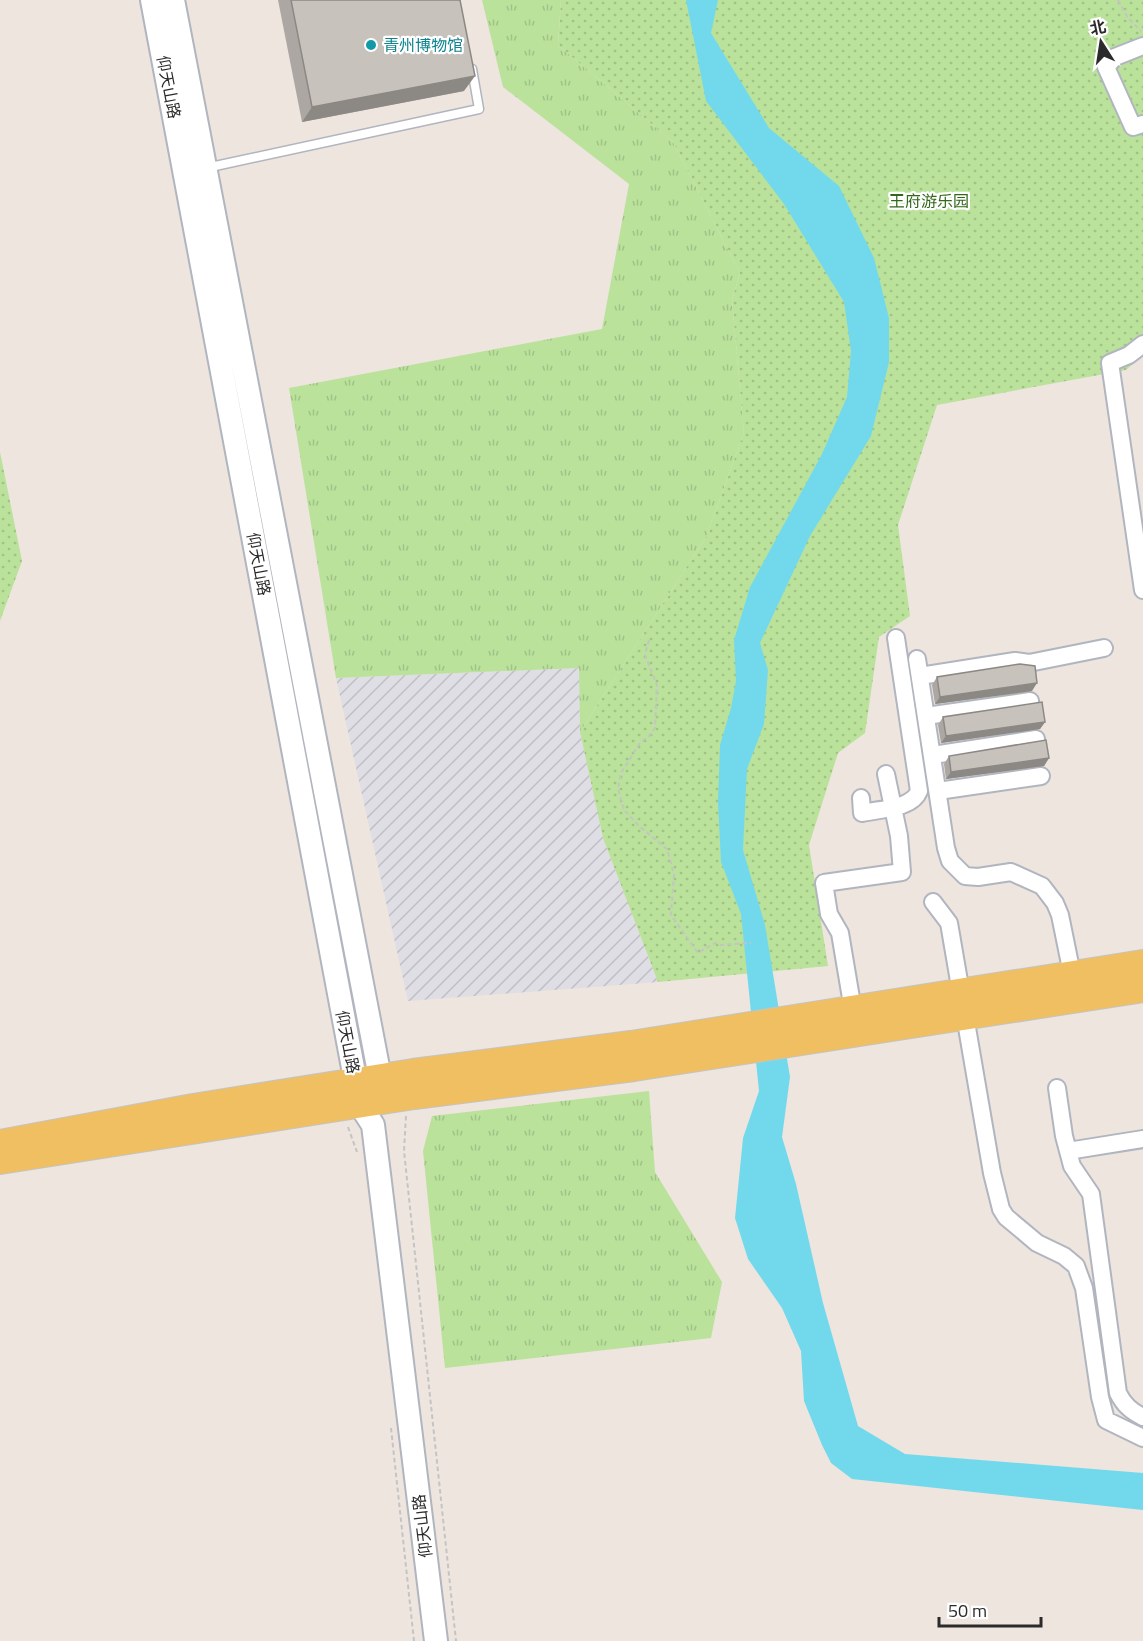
<svg xmlns="http://www.w3.org/2000/svg" width="1143" height="1641" viewBox="0 0 1143 1641" font-family="'Titillium Web','Noto Sans SC',sans-serif">
<defs>
<pattern id="industrial-furrows" width="10" height="10" patternUnits="userSpaceOnUse" patternTransform="scale(1.5)"><rect width="10" height="10" fill="#dfdee5"/><path d="M-1 1l2-2M0 10L10 0M9 11l2-2" fill="none" stroke="#c0bfc5"/></pattern>
<pattern id="grass-tufts" width="24" height="20" patternUnits="userSpaceOnUse" patternTransform="scale(1.5)"><rect width="24" height="20" fill="#bae29b"/><path d="M3 7l-1-3M5 7V3M7 7l1-3M15 17l-1-3M17 17v-4M19 17l1-3" fill="none" stroke="#a0c286"/></pattern>
<pattern id="park-dots" width="8" height="8" patternUnits="userSpaceOnUse" patternTransform="scale(1.5)"><rect width="8" height="8" fill="#bae29b"/><path d="M2 2h.1M6 6h.1" fill="none" stroke="#a0c286" stroke-width="1.8" stroke-linecap="round"/></pattern>
</defs>
<rect width="100%" height="100%" fill="#ede5de"/>
<path fill="url(#industrial-furrows)" d="M 579,668 L 580,732 L 603,838 L 658,982 L 408,1001 L 336,678 Z"/>
<path fill="url(#grass-tufts)" d="M 482,0 L 561,0 L 558,45 L 673,142 L 740,273 L 732,300 L 744,433 L 706,537 L 580,732 L 579,668 L 336,678 L 289,388 L 602,329 L 629,184 L 503,87 Z
M 649,1091 L 655,1172 L 722,1282 L 711,1338 L 445,1368 L 423,1151 L 432,1116 Z"/>
<path fill="url(#park-dots)" d="M 561,0 L 1143,0 L 1143,355 L 1126,370 L 937,405 L 898,525 L 910,616 L 879,637 L 865,733 L 838,753 L 809,845 L 828,966 L 658,982 L 603,838 L 580,732 L 706,537 L 744,433 L 732,300 L 740,273 L 673,142 L 558,45 Z
M 0,452 L 22,561 L 0,621 Z"/>
<path fill="#72d9ed" d="M 686,0 L 718,0 L 711,33 L 769,128 L 839,186 L 874,258 L 889,318 L 889,362 L 871,436 L 810,536 L 760,643 L 768,670 L 764,724 L 747,769 L 743,850 L 765,925 L 790,1077 L 782,1137 L 796,1184 L 823,1303 L 858,1426 L 905,1454 L 1143,1473 L 1143,1510 L 852,1479 L 831,1463 L 822,1445 L 804,1401 L 801,1351 L 782,1308 L 748,1259 L 735,1218 L 743,1138 L 759,1091 L 741,914 L 721,862 L 718,803 L 720,745 L 731,708 L 736,681 L 734,640 L 750,587 L 822,454 L 847,397 L 851,351 L 844,302 L 784,204 L 706,101 Z"/>
<g fill="none" stroke-linecap="round" stroke-linejoin="round">
<defs>
<path id="lane" d="M 206,168 L 479,109 L 472,69"/>
<path id="street" d="M 1143,46 L 1115,57 L 1106,67 L 1133,127 L 1143,124
M 1143,344 L 1129,355 L 1110,363 L 1143,590
M 917,659 L 946,848 L 950,861 L 965,876 L 978,877 L 1011,872 L 1042,886 L 1055,903 L 1060,915 L 1072,974
M 920,676 L 1015,661 L 1029,663 L 1104,648
M 926,716 L 1030,701
M 933,755 L 1036,739
M 938,791 L 1041,776
M 861,798 L 862,813 C 880,809 912,809 919,791 L 896,638
M 933,902 L 949,923 L 992,1173 L 1001,1209 L 1006,1217 L 1037,1243 L 1064,1256 L 1076,1266 L 1084,1288 L 1100,1397 L 1106,1420 L 1143,1438
M 853,1010 L 840,933 L 829,914 L 824,883 L 902,872 L 899,836 L 886,774
M 1057,1088 L 1064,1136 L 1072,1166 L 1091,1194 L 1118,1393 C 1124,1405 1131,1411 1143,1417
M 1068,1151 L 1143,1139"/>
<path id="secondary" d="M 152,0 L 360,1105 L 373,1125 L 436,1641
M 173,0 L 383,1093"/>
<path id="primary" d="M 0,1143 L 193,1107 L 413,1072 L 631,1044 L 1143,963
M 0,1161 L 414,1096 L 634,1068 L 1143,989"/>
</defs>
<use href="#lane" stroke="#b1b5bf" stroke-width="11"/>
<use href="#street" stroke="#b1b5bf" stroke-width="20"/>
<use href="#secondary" stroke="#b1b5bf" stroke-width="26"/>
<use href="#primary" stroke="#c4c4c4" stroke-width="28"/>
<path stroke="#c4c4c4" stroke-width="2" stroke-dasharray="4.5 3" stroke-linecap="butt" d="M 1118,0 L 1128,18 L 1141,31
M 649,640 L 645,655 L 657,685 L 655,728 L 649,736 L 640,743 L 621,773 L 618,789 L 624,810 L 639,826 L 667,849 L 674,874 L 671,915 L 698,953 L 715,943 L 721,945 L 751,943
M 406,1116 L 404,1151 L 456,1641
M 348,1127 L 357,1152
M 391,1428 L 414,1641"/>
<use href="#lane" stroke="#fff" stroke-width="8"/>
<use href="#street" stroke="#fff" stroke-width="16"/>
<use href="#secondary" stroke="#fff" stroke-width="22"/>
<use href="#primary" stroke="#efbf61" stroke-width="26"/>
</g>
<path fill="#aca7a3" d="M 278,0 L 460,0 L 464,91 L 302,122 Z
M 937,677 L 1032,691 L 935,704 L 932,685 Z
M 943,717 L 1045,722 L 1040,729 L 941,743 L 938,725 Z
M 949,756 L 1049,758 L 1044,766 L 946,779 L 944,764 Z"/>
<path fill="#8c8884" d="M 475,76 L 464,91 L 302,122 L 312,107 Z
M 1037,683 L 1032,691 L 935,704 L 940,697 Z
M 1045,722 L 1040,729 L 941,743 L 946,736 Z
M 1049,758 L 1044,766 L 946,779 L 951,772 Z"/>
<path fill="#c8c2bd" stroke="#8c8884" stroke-width="1.5" d="M 291,0 L 460,0 L 475,76 L 312,107 Z
M 1020,664 L 1035,666 L 1037,683 L 940,697 L 937,677 Z
M 1042,702 L 1045,722 L 946,736 L 943,717 Z
M 1046,740 L 1049,758 L 951,772 L 949,756 Z"/>
<circle fill="#0f9aa8" stroke="#fff" stroke-width="2" cx="371" cy="45" r="6"/>
<g text-anchor="middle" stroke-width="4.5" stroke-linejoin="round" paint-order="stroke">
<g font-size="16" fill="#0d838f" stroke="#fff" text-anchor="start">
<text x="383" y="51">青州博物馆</text>
</g>
<g font-size="16" fill="#2b2b2b" stroke="#fff">
<text transform="translate(169 87) rotate(79)" y="6">仰天山路</text>
<text transform="translate(259 564) rotate(79)" y="6">仰天山路</text>
<text transform="translate(348 1042) rotate(79)" y="6">仰天山路</text>
<text transform="translate(422 1526) rotate(-97)" y="6">仰天山路</text>
</g>
<g font-size="16" fill="#33681b" stroke="#fff">
<text x="929" y="207">王府游乐园</text>
</g>
</g>
<g transform="translate(1101 42) rotate(348)" stroke="#ffffff" stroke-width="4.5" paint-order="stroke">
<path d="M0-4.5L10 22L0 15L-10 22Z" fill="#2b2b2b"/>
<text y="-9" font-size="16" font-weight="bold" text-anchor="middle" fill="#2b2b2b">北</text>
</g>
<path d="M939 1617v9h102v-9" fill="none" stroke="#2b2b2b" stroke-width="3"/>
<text x="948" y="1617" font-size="18" fill="#2b2b2b" stroke="#ffffff" stroke-width="4.5" paint-order="stroke">50 m</text>
</svg>
